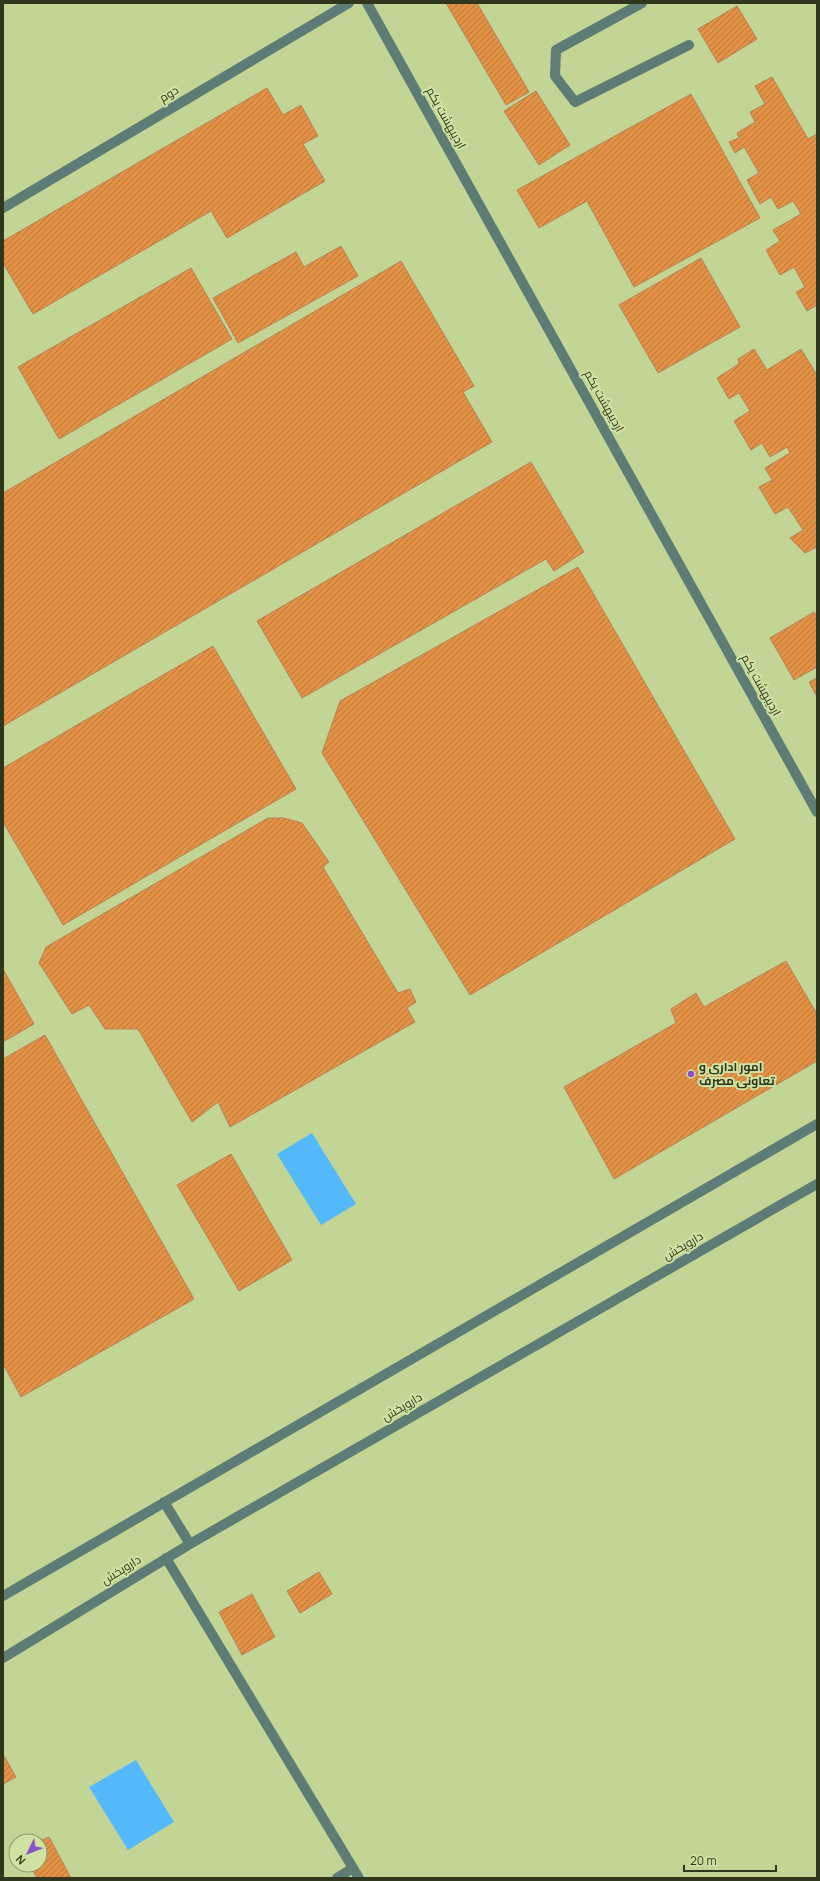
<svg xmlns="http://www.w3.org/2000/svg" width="820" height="1881" viewBox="0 0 820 1881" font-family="Manrope,Cairo,sans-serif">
<defs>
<pattern id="building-hatch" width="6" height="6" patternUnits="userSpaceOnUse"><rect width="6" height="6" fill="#e29145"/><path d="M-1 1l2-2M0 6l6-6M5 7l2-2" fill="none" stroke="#b87739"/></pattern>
</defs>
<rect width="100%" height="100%" fill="#c3d595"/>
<path fill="#54b9fb" d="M 312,1133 L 356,1204 L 321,1225 L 277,1154 Z
M 136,1760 L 174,1822 L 128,1850 L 89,1787 Z"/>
<path fill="url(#building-hatch)" stroke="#b68358" d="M 446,3 L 477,3 L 529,92 L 506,105 Z
M 737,6 L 757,39 L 718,63 L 698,29 Z
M 772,77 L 808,139 L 817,134 L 817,305 L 807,311 L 796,292 L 805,287 L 794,267 L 780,275 L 766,250 L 780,241 L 773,230 L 801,214 L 793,201 L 778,209 L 771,197 L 760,204 L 747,180 L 759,173 L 744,147 L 735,153 L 729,142 L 739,138 L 737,133 L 755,122 L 750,112 L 765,104 L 755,86 Z
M 267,88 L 283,115 L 301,105 L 318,136 L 303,144 L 325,181 L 227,238 L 211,211 L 33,314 L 3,263 L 3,241 Z
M 536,91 L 570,145 L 539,165 L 504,111 Z
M 691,94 L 760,218 L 634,287 L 587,201 L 539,228 L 517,190 Z
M 341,246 L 358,276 L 238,343 L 213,298 L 296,252 L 304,267 Z
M 701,258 L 740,327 L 658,373 L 619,305 Z
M 401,261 L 474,386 L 463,392 L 492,442 L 3,726 L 3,493 Z
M 191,268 L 232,339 L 59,439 L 18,367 Z
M 754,349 L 767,370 L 801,349 L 817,375 L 817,547 L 805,553 L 790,538 L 803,530 L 788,507 L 775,514 L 759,487 L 772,480 L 765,468 L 790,453 L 787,447 L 770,457 L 762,443 L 751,450 L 734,421 L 750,411 L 739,393 L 729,399 L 717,378 L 739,364 L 738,359 Z
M 531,462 L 584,552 L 554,571 L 546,559 L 302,698 L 257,621 Z
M 578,567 L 735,839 L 470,995 L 322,753 L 340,701 Z
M 814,612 L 817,617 L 817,667 L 794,680 L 770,638 Z
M 213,646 L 296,789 L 63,925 L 3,822 L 3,768 Z
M 817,678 L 817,697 L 809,682 Z
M 268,818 L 284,818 L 302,823 L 329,862 L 323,867 L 398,993 L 410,989 L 416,1002 L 407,1008 L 415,1022 L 230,1127 L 218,1102 L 192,1122 L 138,1029 L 105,1029 L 89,1005 L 72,1014 L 39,963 L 46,947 Z
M 786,961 L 817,1014 L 817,1061 L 614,1179 L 564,1087 L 676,1023 L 671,1009 L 696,993 L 704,1007 Z
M 3,969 L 34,1024 L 3,1042 Z
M 45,1035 L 194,1299 L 21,1397 L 3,1364 L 3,1059 Z
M 231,1154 L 292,1260 L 239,1291 L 177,1185 Z
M 319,1572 L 332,1594 L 300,1613 L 287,1591 Z
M 252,1594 L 275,1637 L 242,1655 L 219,1612 Z
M 3,1754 L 16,1777 L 3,1784 Z
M 49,1837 L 71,1878 L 37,1878 L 30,1865 L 40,1865 L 40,1841 Z"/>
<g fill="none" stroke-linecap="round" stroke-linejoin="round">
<path stroke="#5c7c75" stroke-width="10" d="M 367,3 L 817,812
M 642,3 L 556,50 L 555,76 L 575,102 L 689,45
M 3,208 L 349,3
M 164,1502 L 190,1544
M 166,1558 L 359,1878
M 3,1596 L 817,1124
M 3,1658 L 190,1544 L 817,1184
M 337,1878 L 353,1868"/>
</g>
<circle fill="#8652ca" stroke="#d0e2a2" stroke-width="1.5" cx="691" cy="1074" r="4"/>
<g text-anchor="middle" stroke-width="4" stroke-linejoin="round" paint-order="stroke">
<g font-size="12" fill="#2f361c" stroke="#d0e2a2">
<text transform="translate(169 94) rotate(-31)" y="4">دوم</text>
<text transform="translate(446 118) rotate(61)" y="4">اردیبهشت یکم</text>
<text transform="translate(604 401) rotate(61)" y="4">اردیبهشت یکم</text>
<text transform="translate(761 685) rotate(61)" y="4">اردیبهشت یکم</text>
<text transform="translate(683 1246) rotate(-30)" y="4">داروپخش</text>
<text transform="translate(402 1407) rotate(-30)" y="4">داروپخش</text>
<text transform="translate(121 1570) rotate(-32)" y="4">داروپخش</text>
</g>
<g font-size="12" font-weight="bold" fill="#2f361c" stroke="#d0e2a2" text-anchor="start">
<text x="699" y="1071">امور اداری و<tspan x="699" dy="14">تعاونی مصرف</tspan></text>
</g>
</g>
<rect width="820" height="1881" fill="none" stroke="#2f361c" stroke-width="8"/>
<g transform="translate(28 1853) rotate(227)"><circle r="19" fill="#d0e2a2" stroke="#909d6c"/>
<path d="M0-3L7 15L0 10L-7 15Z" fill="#8652ca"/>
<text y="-6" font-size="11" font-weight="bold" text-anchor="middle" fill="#2f361c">N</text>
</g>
<path d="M684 1865v6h92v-6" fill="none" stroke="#2f361c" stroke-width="2"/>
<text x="690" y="1865" font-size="12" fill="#2f361c" stroke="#d0e2a2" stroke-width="3" paint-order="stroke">20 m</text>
</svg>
